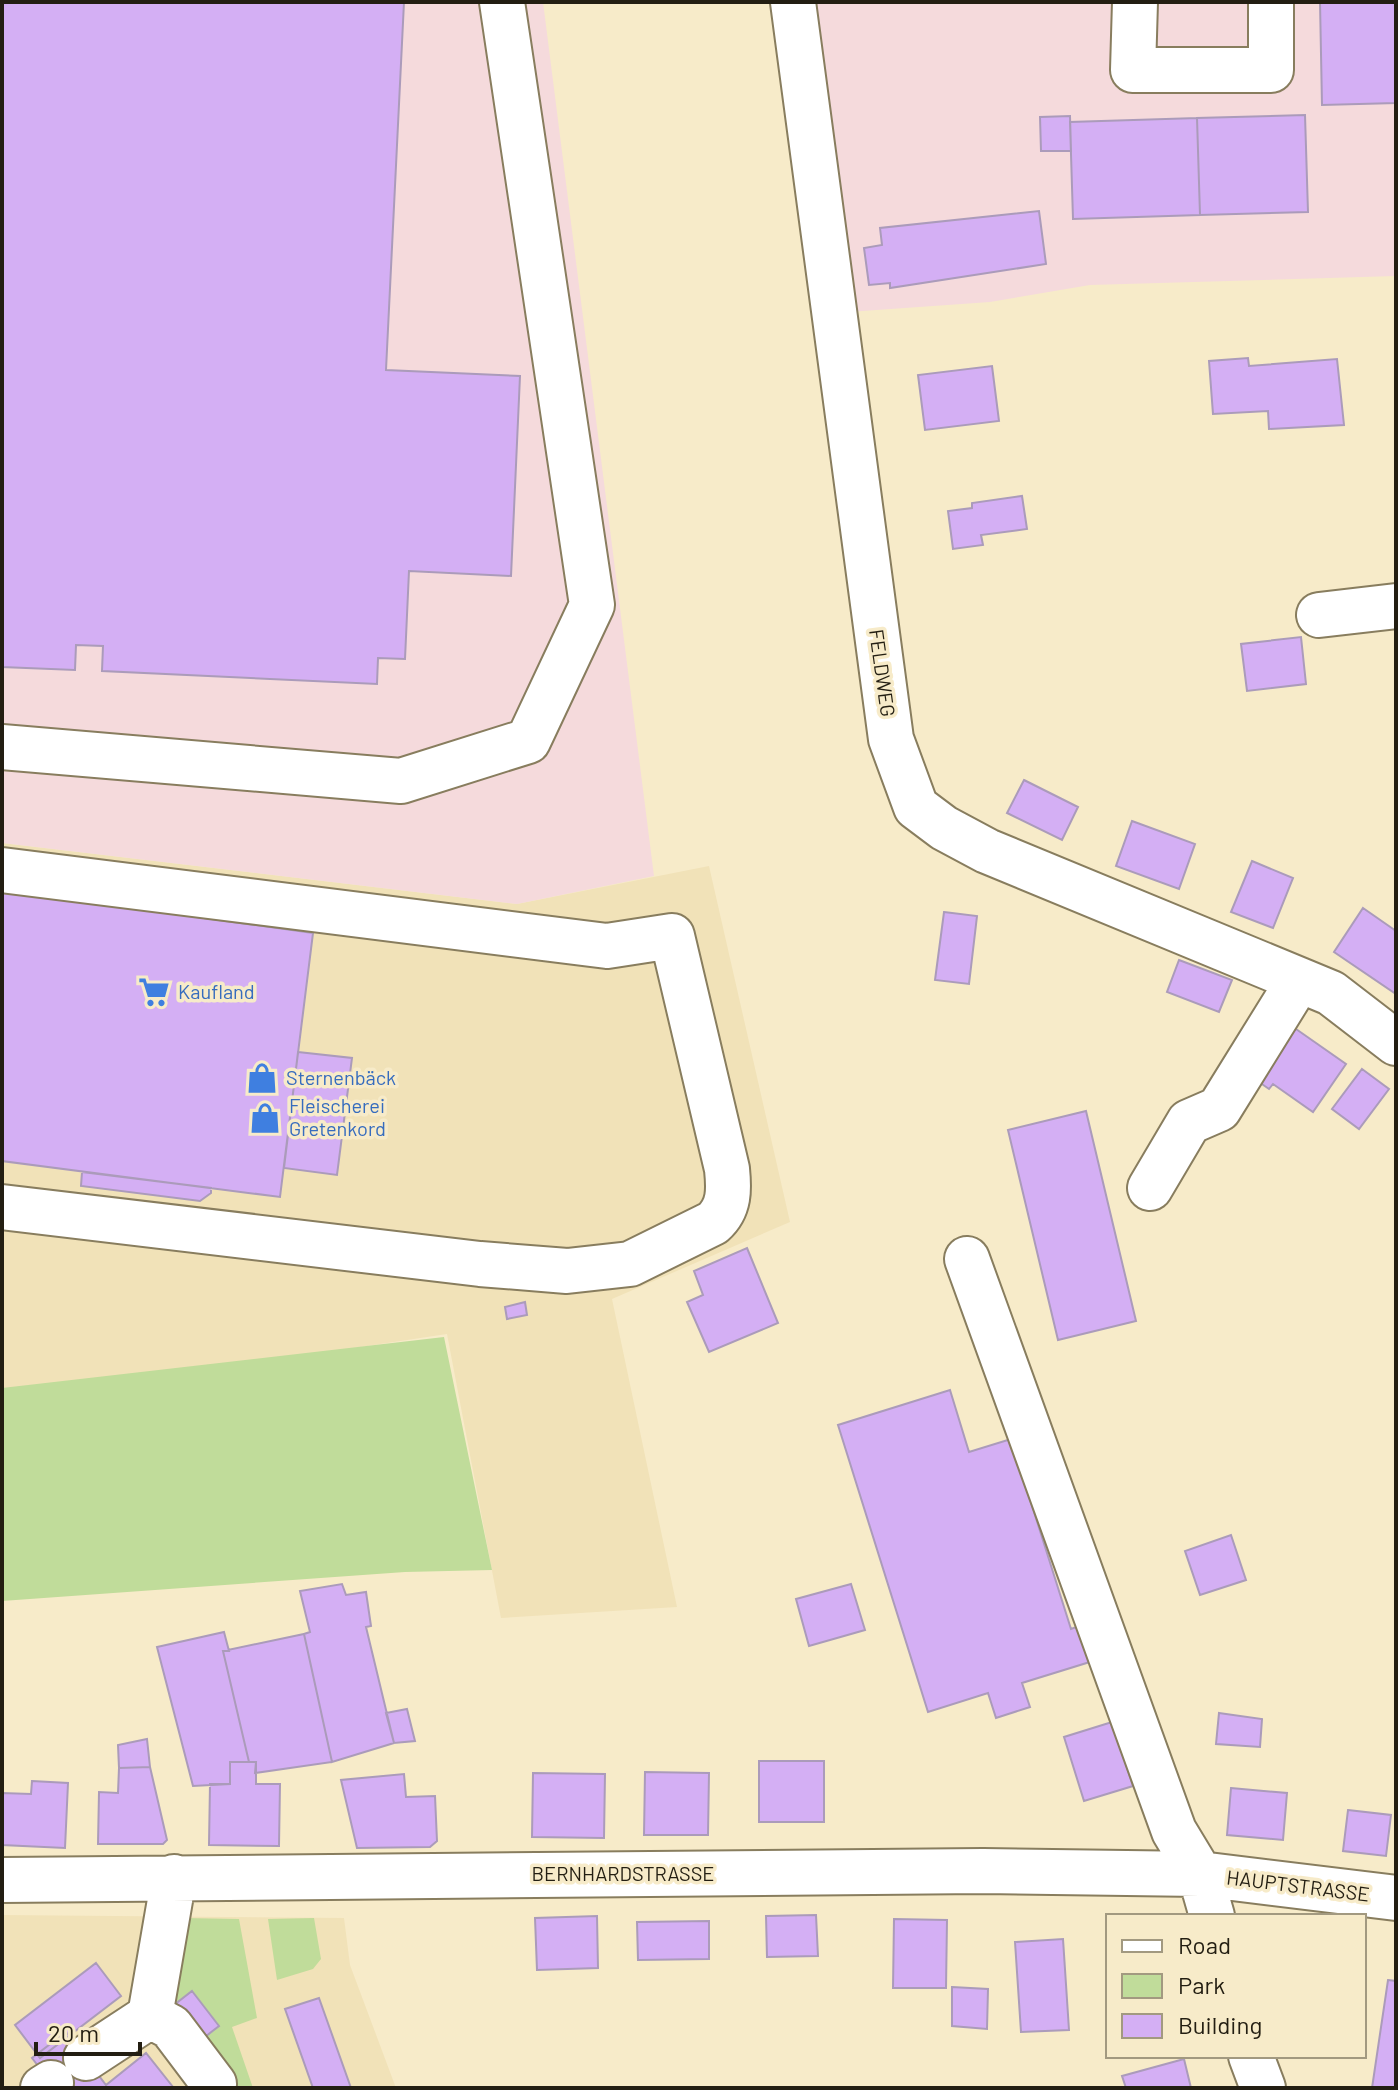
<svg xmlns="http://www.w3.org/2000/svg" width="1398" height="2090" viewBox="0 0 1398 2090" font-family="Barlow,sans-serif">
<rect width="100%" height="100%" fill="#f7ebc9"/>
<path fill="#f1e2b8" d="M 2,843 L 517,904 L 709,866 L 790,1222 L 612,1299 L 677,1607 L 501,1618 L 447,1334 L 2,1401 Z
M 2,1915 L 344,1918 L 350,1965 L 396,2088 L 6,2088 L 2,2083 Z"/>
<path fill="#f5dadc" d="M 2,2 L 543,2 L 654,876 L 517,904 L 2,843 Z
M 793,2 L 1396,2 L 1396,276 L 1090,285 L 990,302 L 834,313 Z"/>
<path fill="#c0dc9a" d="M 444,1337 L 492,1570 L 405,1572 L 2,1601 L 2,1388 Z
M 183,1918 L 239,1919 L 257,2018 L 232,2027 L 253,2088 L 231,2088 L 201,2040 L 219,2026 L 192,1991 L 174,2005 Z
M 314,1918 L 321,1959 L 313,1969 L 277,1980 L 268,1919 Z"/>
<path fill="#d4aff4" stroke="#ab9bba" stroke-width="2" d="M 2,2 L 404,2 L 386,370 L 520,376 L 511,576 L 409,571 L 405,659 L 378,658 L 377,684 L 102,671 L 103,646 L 76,645 L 75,670 L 2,667 Z
M 1320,2 L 1396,2 L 1396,103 L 1322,105 Z
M 1305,115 L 1308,212 L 1200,215 L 1197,118 Z
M 1070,116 L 1071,151 L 1041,151 L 1040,117 Z
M 1197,118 L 1200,215 L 1073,219 L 1070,122 Z
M 1039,211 L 1046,264 L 890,288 L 890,283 L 869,285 L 864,248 L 882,245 L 880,228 Z
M 1248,358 L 1249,366 L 1337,359 L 1344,425 L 1269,429 L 1268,411 L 1213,414 L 1209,361 Z
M 992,366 L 999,421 L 925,430 L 918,375 Z
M 1022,496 L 1027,529 L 981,535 L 983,545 L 953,549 L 948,511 L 972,508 L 972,503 Z
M 1301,637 L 1306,684 L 1247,691 L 1241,644 Z
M 1024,780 L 1078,807 L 1062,840 L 1007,813 Z
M 1132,821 L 1195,844 L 1179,889 L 1116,866 Z
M 1252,861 L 1293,878 L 1273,928 L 1231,912 Z
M 2,890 L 313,933 L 280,1197 L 2,1161 Z
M 1363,908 L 1396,931 L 1396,994 L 1334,952 Z
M 944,912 L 977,916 L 969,984 L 935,980 Z
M 1179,960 L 1232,980 L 1219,1012 L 1167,992 Z
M 1286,1022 L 1346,1064 L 1313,1112 L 1273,1084 L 1269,1089 L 1249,1075 Z
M 298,1052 L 352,1058 L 337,1175 L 284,1168 Z
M 1362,1069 L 1389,1089 L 1359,1129 L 1332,1109 Z
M 1086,1111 L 1136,1321 L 1058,1340 L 1008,1130 Z
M 82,1172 L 211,1188 L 211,1193 L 200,1201 L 81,1186 Z
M 747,1248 L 778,1323 L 709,1352 L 687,1302 L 703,1295 L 694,1271 Z
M 525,1302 L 527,1315 L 507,1319 L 505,1307 Z
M 950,1390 L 969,1452 L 1011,1439 L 1071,1629 L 1082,1625 L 1093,1661 L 1022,1683 L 1030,1707 L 996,1718 L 988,1693 L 928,1712 L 838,1425 Z
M 1231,1535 L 1246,1580 L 1200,1595 L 1185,1551 Z
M 342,1584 L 346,1595 L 366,1592 L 371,1626 L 366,1627 L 394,1743 L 332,1762 L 304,1634 L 310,1632 L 300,1591 Z
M 851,1584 L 865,1630 L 809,1646 L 796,1599 Z
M 224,1632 L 229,1651 L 223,1651 L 249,1762 L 230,1762 L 230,1784 L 193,1786 L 157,1647 Z
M 304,1634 L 332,1762 L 255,1773 L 256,1762 L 249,1762 L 223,1651 Z
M 407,1709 L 415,1741 L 394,1743 L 386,1713 Z
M 1219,1713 L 1262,1719 L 1260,1747 L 1216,1744 Z
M 1112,1722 L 1133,1786 L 1084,1801 L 1064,1737 Z
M 147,1739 L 150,1767 L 119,1768 L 118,1745 Z
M 759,1761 L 824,1761 L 824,1822 L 759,1822 Z
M 230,1762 L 256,1762 L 256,1784 L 280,1784 L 279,1846 L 209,1845 L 210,1784 L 230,1784 Z
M 150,1767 L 167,1840 L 163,1844 L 98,1844 L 99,1792 L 118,1793 L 119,1768 Z
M 645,1772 L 709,1773 L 708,1835 L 644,1835 Z
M 533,1773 L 605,1774 L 604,1838 L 532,1837 Z
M 404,1774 L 406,1797 L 435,1796 L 437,1841 L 430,1847 L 357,1848 L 341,1780 Z
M 32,1781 L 68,1783 L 65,1848 L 2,1845 L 2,1793 L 31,1794 Z
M 1231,1788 L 1287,1793 L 1283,1840 L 1227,1835 Z
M 1348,1810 L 1391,1815 L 1386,1856 L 1343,1851 Z
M 816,1915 L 818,1956 L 767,1957 L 766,1916 Z
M 597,1916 L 598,1968 L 537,1970 L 535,1918 Z
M 894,1919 L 947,1920 L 946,1988 L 893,1988 Z
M 709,1921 L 709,1959 L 638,1960 L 637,1922 Z
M 1063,1939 L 1069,2030 L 1021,2032 L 1015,1942 Z
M 96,1963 L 121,1996 L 40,2058 L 15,2025 Z
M 1388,1980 L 1396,1981 L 1396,2088 L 1372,2088 Z
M 952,1987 L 988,1989 L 987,2029 L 952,2026 Z
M 192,1991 L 219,2026 L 201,2040 L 174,2005 Z
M 319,1998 L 351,2088 L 313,2088 L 285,2009 Z
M 66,2032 L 106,2085 L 146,2053 L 173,2087 L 55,2088 L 32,2058 Z
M 1184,2059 L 1191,2088 L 1126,2088 L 1122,2076 Z"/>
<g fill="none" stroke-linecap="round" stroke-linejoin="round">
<defs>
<path id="minor" d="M 793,2 L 891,739 L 916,807 L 944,828 L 987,851 L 1331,993 L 1396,1043
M 1135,2 L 1133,70 L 1271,70 L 1271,2
M 1319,615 L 1396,606
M 2,747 L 401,781 L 528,741 L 592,605 L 502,2
M 2,870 L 607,946 L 672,936 L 727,1169 C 729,1189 730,1208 713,1223 L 630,1264 L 567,1271 L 480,1264 L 2,1207
M 1150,1188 L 1189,1122 L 1219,1109 L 1299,980
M 967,1259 L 1174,1831 L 1200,1874 L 1212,1916
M 2,1880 L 983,1871 L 1200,1874 L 1396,1898
M 150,2016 L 171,2027 L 214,2084 L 210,2088
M 1251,2056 L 1263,2088
M 86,2058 L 150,2016 L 174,1877
M 43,2088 L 51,2083"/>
</defs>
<use href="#minor" stroke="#887d5e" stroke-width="48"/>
<use href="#minor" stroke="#fff" stroke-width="44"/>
</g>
<defs>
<symbol id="supermarket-bare" viewBox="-9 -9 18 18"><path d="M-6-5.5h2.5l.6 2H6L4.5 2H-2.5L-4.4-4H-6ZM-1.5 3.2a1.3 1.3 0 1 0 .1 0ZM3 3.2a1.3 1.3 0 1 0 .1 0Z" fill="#3f7fe0" stroke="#f7ebc9" stroke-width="2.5" paint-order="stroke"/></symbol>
<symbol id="shop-bare" viewBox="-9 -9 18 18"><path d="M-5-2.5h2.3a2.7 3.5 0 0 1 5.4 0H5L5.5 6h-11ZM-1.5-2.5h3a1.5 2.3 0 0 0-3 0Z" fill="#3f7fe0" stroke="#f7ebc9" stroke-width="2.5" paint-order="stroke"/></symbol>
</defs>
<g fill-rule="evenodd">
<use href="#supermarket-bare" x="132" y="970" width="44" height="44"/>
<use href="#shop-bare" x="240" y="1056" width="44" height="44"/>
<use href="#shop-bare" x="243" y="1096" width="44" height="44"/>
</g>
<g text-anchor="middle" stroke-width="7" stroke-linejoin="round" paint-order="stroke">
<g font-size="20" fill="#231e12" stroke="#f7ebc9">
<text transform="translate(882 673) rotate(82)" y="7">FELDWEG</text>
<text x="623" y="1881">BERNHARDSTRASSE</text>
<text transform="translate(1298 1886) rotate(7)" y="7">HAUPTSTRASSE</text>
</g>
<g font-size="20" fill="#366cbe" stroke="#f7ebc9" text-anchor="start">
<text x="178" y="999">Kaufland</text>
<text x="286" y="1085">Sternenbäck</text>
<text x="289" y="1113">Fleischerei<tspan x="289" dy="23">Gretenkord</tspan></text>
</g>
</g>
<rect width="1398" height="2090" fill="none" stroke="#231e12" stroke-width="8"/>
<rect x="1106" y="1914" width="260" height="144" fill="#f7ebc9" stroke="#a29980" stroke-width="2"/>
<rect x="1122" y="1940" width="40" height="12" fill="#ffffff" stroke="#a29980" stroke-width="2"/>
<text x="1178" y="1954" font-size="24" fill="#231e12">Road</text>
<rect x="1122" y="1974" width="40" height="24" fill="#c0dc9a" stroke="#a29980" stroke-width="2"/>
<text x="1178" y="1994" font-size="24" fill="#231e12">Park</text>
<rect x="1122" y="2014" width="40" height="24" fill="#d4aff4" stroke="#a29980" stroke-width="2"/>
<text x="1178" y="2034" font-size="24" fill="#231e12">Building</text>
<path d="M36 2042v12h104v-12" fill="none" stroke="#231e12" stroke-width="4"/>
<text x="48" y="2042" font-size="24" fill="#231e12" stroke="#f7ebc9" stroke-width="6" paint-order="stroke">20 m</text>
</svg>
